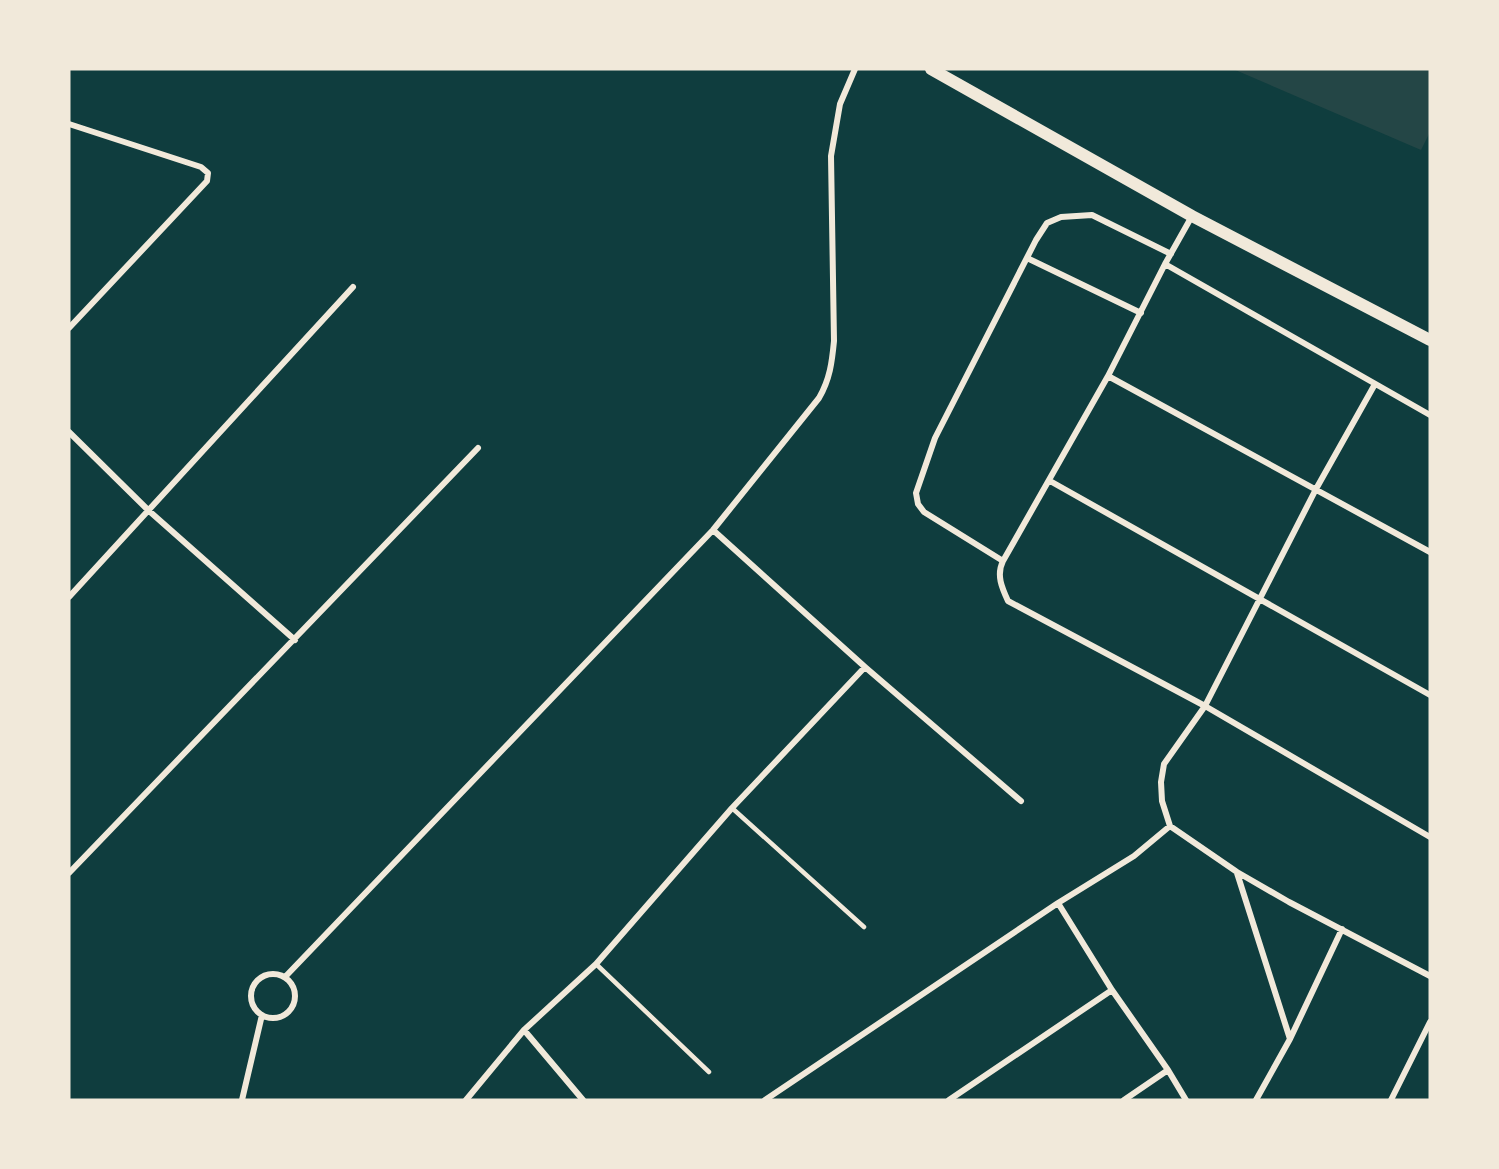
<svg xmlns="http://www.w3.org/2000/svg" width="1499" height="1169" viewBox="0 0 1499 1169" font-family="'Libre Baskerville',serif">
<rect width="100%" height="100%" fill="#0f3d3e"/>
<path fill="#244646" d="M 1233,69 L 1430,69 L 1430,132 L 1421,150 Z"/>
<g fill="none" stroke-linecap="round" stroke-linejoin="round">
<path stroke="#f1e9da" stroke-width="4.5" d="M 732,808 L 864,927
M 596,964 L 709,1072"/>
<path stroke="#f1e9da" stroke-width="6" d="M 69,124 L 201,167 L 208,173 L 207,181 L 69,328
M 1192,216 L 1165,264 L 1108,376 L 1003,561 C 996,575 1002,588 1008,601 L 1205,706 L 1164,764 L 1161,782 L 1162,801 L 1170,826 L 1237,872 L 1289,902 L 1430,976
M 1027,258 L 1141,313
M 1165,264 L 1430,415
M 1108,376 L 1430,552
M 1375,384 L 1316,489 L 1205,706 L 1430,837
M 69,432 L 148,510 L 295,640
M 1050,481 L 1430,695
M 713,530 L 865,667 L 1021,801
M 1003,561 L 924,512 L 918,504 L 916,493 L 935,438 L 1036,240 L 1047,223 L 1061,217 L 1092,215 L 1171,254
M 69,597 L 353,287
M 69,873 L 478,448
M 1237,873 L 1290,1039 L 1342,929
M 1058,903 L 1134,856 L 1170,826
M251 996a22 22 0 1 1 44 0a22 22 0 1 1-44 0Z
M 285,977 L 713,530 L 819,398 C 830,379 832,362 834,341 L 831,156 L 840,104 L 855,69
M 524,1030 L 596,964 L 732,808 L 865,667
M 242,1100 L 262,1015
M 466,1100 L 524,1030 L 583,1100
M 765,1100 L 1058,903 L 1112,990 L 1168,1070 L 1186,1100
M 949,1100 L 1112,990
M 1124,1100 L 1168,1070
M 1256,1100 L 1290,1039
M 1391,1100 L 1430,1022"/>
<path stroke="#f1e9da" stroke-width="12" d="M 931,69 L 1192,216 L 1430,340"/>
</g>
<rect width="1499" height="1169" fill="none" stroke="#f1e9da" stroke-width="141"/>
</svg>
